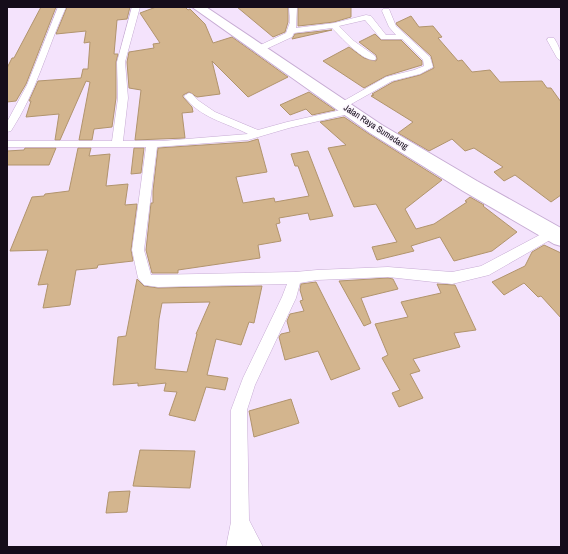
<svg xmlns="http://www.w3.org/2000/svg" width="568" height="554" viewBox="0 0 568 554" font-family="'Archivo Narrow',sans-serif">
<rect width="100%" height="100%" fill="#f4e3fc"/>
<path fill="#d3b58e" stroke="#b1946d" fill-rule="evenodd" d="M 41,7 L 56,7 L 26,84 L 16,101 L 7,102 L 7,68 L 12,58 L 14,58 Z
M 67,7 L 130,7 L 127,19 L 117,20 L 114,54 L 118,54 L 116,62 L 116,98 L 112,127 L 94,129 L 92,140 L 79,140 L 90,82 L 86,81 L 60,140 L 55,140 L 59,114 L 26,117 L 31,101 L 29,101 L 38,81 L 81,78 L 83,69 L 88,69 L 90,42 L 84,43 L 86,31 L 56,34 Z
M 156,7 L 185,7 L 188,10 L 190,9 L 205,24 L 213,43 L 232,37 L 288,77 L 248,97 L 212,61 L 220,94 L 197,97 L 189,92 L 183,95 L 183,97 L 192,107 L 193,112 L 182,113 L 185,138 L 135,140 L 141,90 L 129,88 L 127,62 L 129,52 L 154,48 L 153,44 L 160,43 L 140,13 Z
M 237,7 L 288,7 L 288,22 L 285,32 L 273,37 Z
M 298,7 L 351,7 L 351,17 L 334,22 L 298,26 Z
M 411,16 L 419,27 L 433,26 L 442,37 L 438,38 L 458,61 L 462,60 L 472,72 L 490,70 L 500,82 L 542,81 L 547,88 L 551,88 L 561,102 L 561,195 L 551,202 L 515,175 L 504,181 L 494,172 L 503,167 L 474,148 L 465,151 L 452,139 L 429,151 L 398,133 L 413,122 L 371,96 L 374,95 L 372,94 L 393,82 L 420,75 L 434,68 L 431,56 L 397,25 L 396,23 Z
M 331,30 L 332,30 L 292,39 L 295,34 Z
M 375,34 L 381,40 L 401,40 L 422,61 L 422,65 L 386,76 L 364,88 L 323,61 L 349,47 L 364,58 L 376,61 L 377,59 L 376,55 L 359,42 Z
M 309,92 L 335,110 L 312,115 L 306,109 L 290,115 L 280,105 Z
M 344,117 L 369,134 L 442,180 L 405,209 L 416,229 L 434,224 L 467,202 L 465,201 L 470,197 L 484,205 L 483,206 L 517,232 L 492,251 L 454,261 L 440,237 L 411,246 L 414,251 L 377,260 L 372,247 L 397,242 L 376,204 L 354,207 L 328,148 L 346,145 L 320,122 Z
M 258,139 L 267,172 L 236,177 L 243,203 L 274,198 L 275,202 L 309,196 L 298,166 L 295,166 L 291,154 L 308,151 L 333,216 L 310,220 L 308,213 L 279,218 L 280,223 L 276,224 L 281,241 L 258,245 L 260,258 L 178,270 L 178,273 L 152,273 L 146,250 L 151,203 L 153,203 L 153,191 L 158,148 L 248,142 Z
M 25,148 L 56,148 L 49,165 L 7,165 L 7,151 L 24,150 Z
M 78,148 L 91,148 L 89,156 L 110,154 L 106,186 L 128,184 L 125,205 L 137,204 L 131,250 L 133,261 L 98,265 L 97,268 L 76,270 L 70,305 L 43,308 L 48,284 L 38,285 L 48,250 L 10,251 L 32,197 L 44,196 L 45,194 L 69,191 Z
M 134,148 L 144,148 L 141,173 L 131,174 Z
M 544,245 L 561,253 L 561,318 L 541,296 L 538,297 L 524,283 L 504,295 L 492,282 L 525,266 L 532,252 Z
M 388,278 L 393,279 L 398,289 L 361,298 L 371,323 L 364,326 L 339,281 Z
M 137,279 L 144,286 L 158,288 L 262,286 L 254,323 L 249,322 L 241,345 L 216,339 L 207,375 L 228,378 L 225,390 L 206,387 L 195,421 L 169,415 L 177,392 L 164,391 L 166,383 L 138,386 L 138,383 L 113,385 L 118,337 L 126,336 ZM 210,302 L 196,334 L 197,334 L 187,372 L 155,369 L 159,319 L 162,303 Z
M 316,282 L 360,369 L 331,380 L 318,351 L 285,360 L 279,337 L 281,334 L 290,332 L 287,321 L 290,314 L 304,311 L 300,301 L 303,300 L 300,290 L 301,284 Z
M 437,284 L 455,285 L 476,330 L 454,333 L 460,347 L 413,359 L 420,371 L 410,374 L 423,398 L 399,407 L 392,393 L 400,390 L 382,358 L 388,355 L 375,324 L 408,317 L 401,302 L 441,293 Z
M 291,399 L 299,423 L 254,437 L 249,411 Z
M 140,450 L 195,451 L 190,488 L 133,486 Z
M 130,491 L 127,512 L 106,513 L 109,492 Z"/>
<g fill="none" stroke-linecap="round" stroke-linejoin="round">
<defs>
<path id="street" d="M 58,7 L 66,7 C 47,49 36,93 11,131 L 7,132 L 7,122 L 27,85 Z
M 132,7 L 140,7 L 125,62 L 128,98 L 123,141 L 162,141 L 248,134 C 225,122 200,118 184,96 L 189,93 L 192,94 L 199,101 L 215,112 L 258,130 L 287,122 L 350,108 L 355,111 L 353,113 L 289,128 L 248,140 L 157,147 L 144,250 L 151,275 L 295,272 L 317,270 L 388,267 L 452,272 L 481,266 L 549,230 L 553,228 L 557,230 L 559,233 L 557,236 L 489,275 L 452,284 L 388,277 L 317,280 L 300,283 L 296,298 L 255,385 L 247,410 L 249,520 L 263,547 L 226,547 L 231,522 L 231,410 L 243,378 L 282,297 L 287,284 L 158,287 L 144,285 L 138,278 L 132,250 L 146,147 L 7,147 L 7,141 L 112,141 L 118,98 L 117,62 Z
M 289,7 L 297,7 L 296,28 L 334,23 L 366,15 L 371,16 L 386,35 L 396,35 L 389,27 L 382,11 L 383,9 L 389,9 L 396,26 L 430,57 L 433,67 L 420,74 L 392,81 L 346,107 L 340,107 L 338,105 L 340,103 L 386,77 L 414,70 L 424,66 L 423,60 L 402,39 L 381,39 L 365,20 L 339,26 L 354,41 L 375,56 L 376,58 L 375,60 C 363,62 340,36 332,28 L 294,33 L 292,37 L 262,51 L 256,51 L 255,49 L 256,47 L 286,33 L 290,22 Z
M 548,38 L 554,38 C 559,46 561,51 561,61 L 557,58 L 547,40 Z"/>
<path id="highway" d="M 192,7 L 206,7 L 382,125 L 477,181 L 561,228 L 561,246 L 554,244 L 463,191 L 370,133 Z"/>
</defs>
<use href="#street" stroke="#c7acd4" stroke-width="1"/>
<use href="#highway" stroke="#c7acd4" stroke-width="2"/>
<use href="#street" fill="#fff" fill-rule="evenodd"/>
<use href="#highway" fill="#fff" fill-rule="evenodd"/>
</g>
<g text-anchor="middle" stroke-width="3" stroke-linejoin="round" paint-order="stroke">
<g font-size="9" fill="#150c1a" stroke="#fbf5fd">
<text transform="translate(376 127) rotate(33)" y="3">Jalan Raya Sumedang</text>
</g>
</g>
<rect width="568" height="554" fill="none" stroke="#150c1a" stroke-width="16"/>
</svg>
